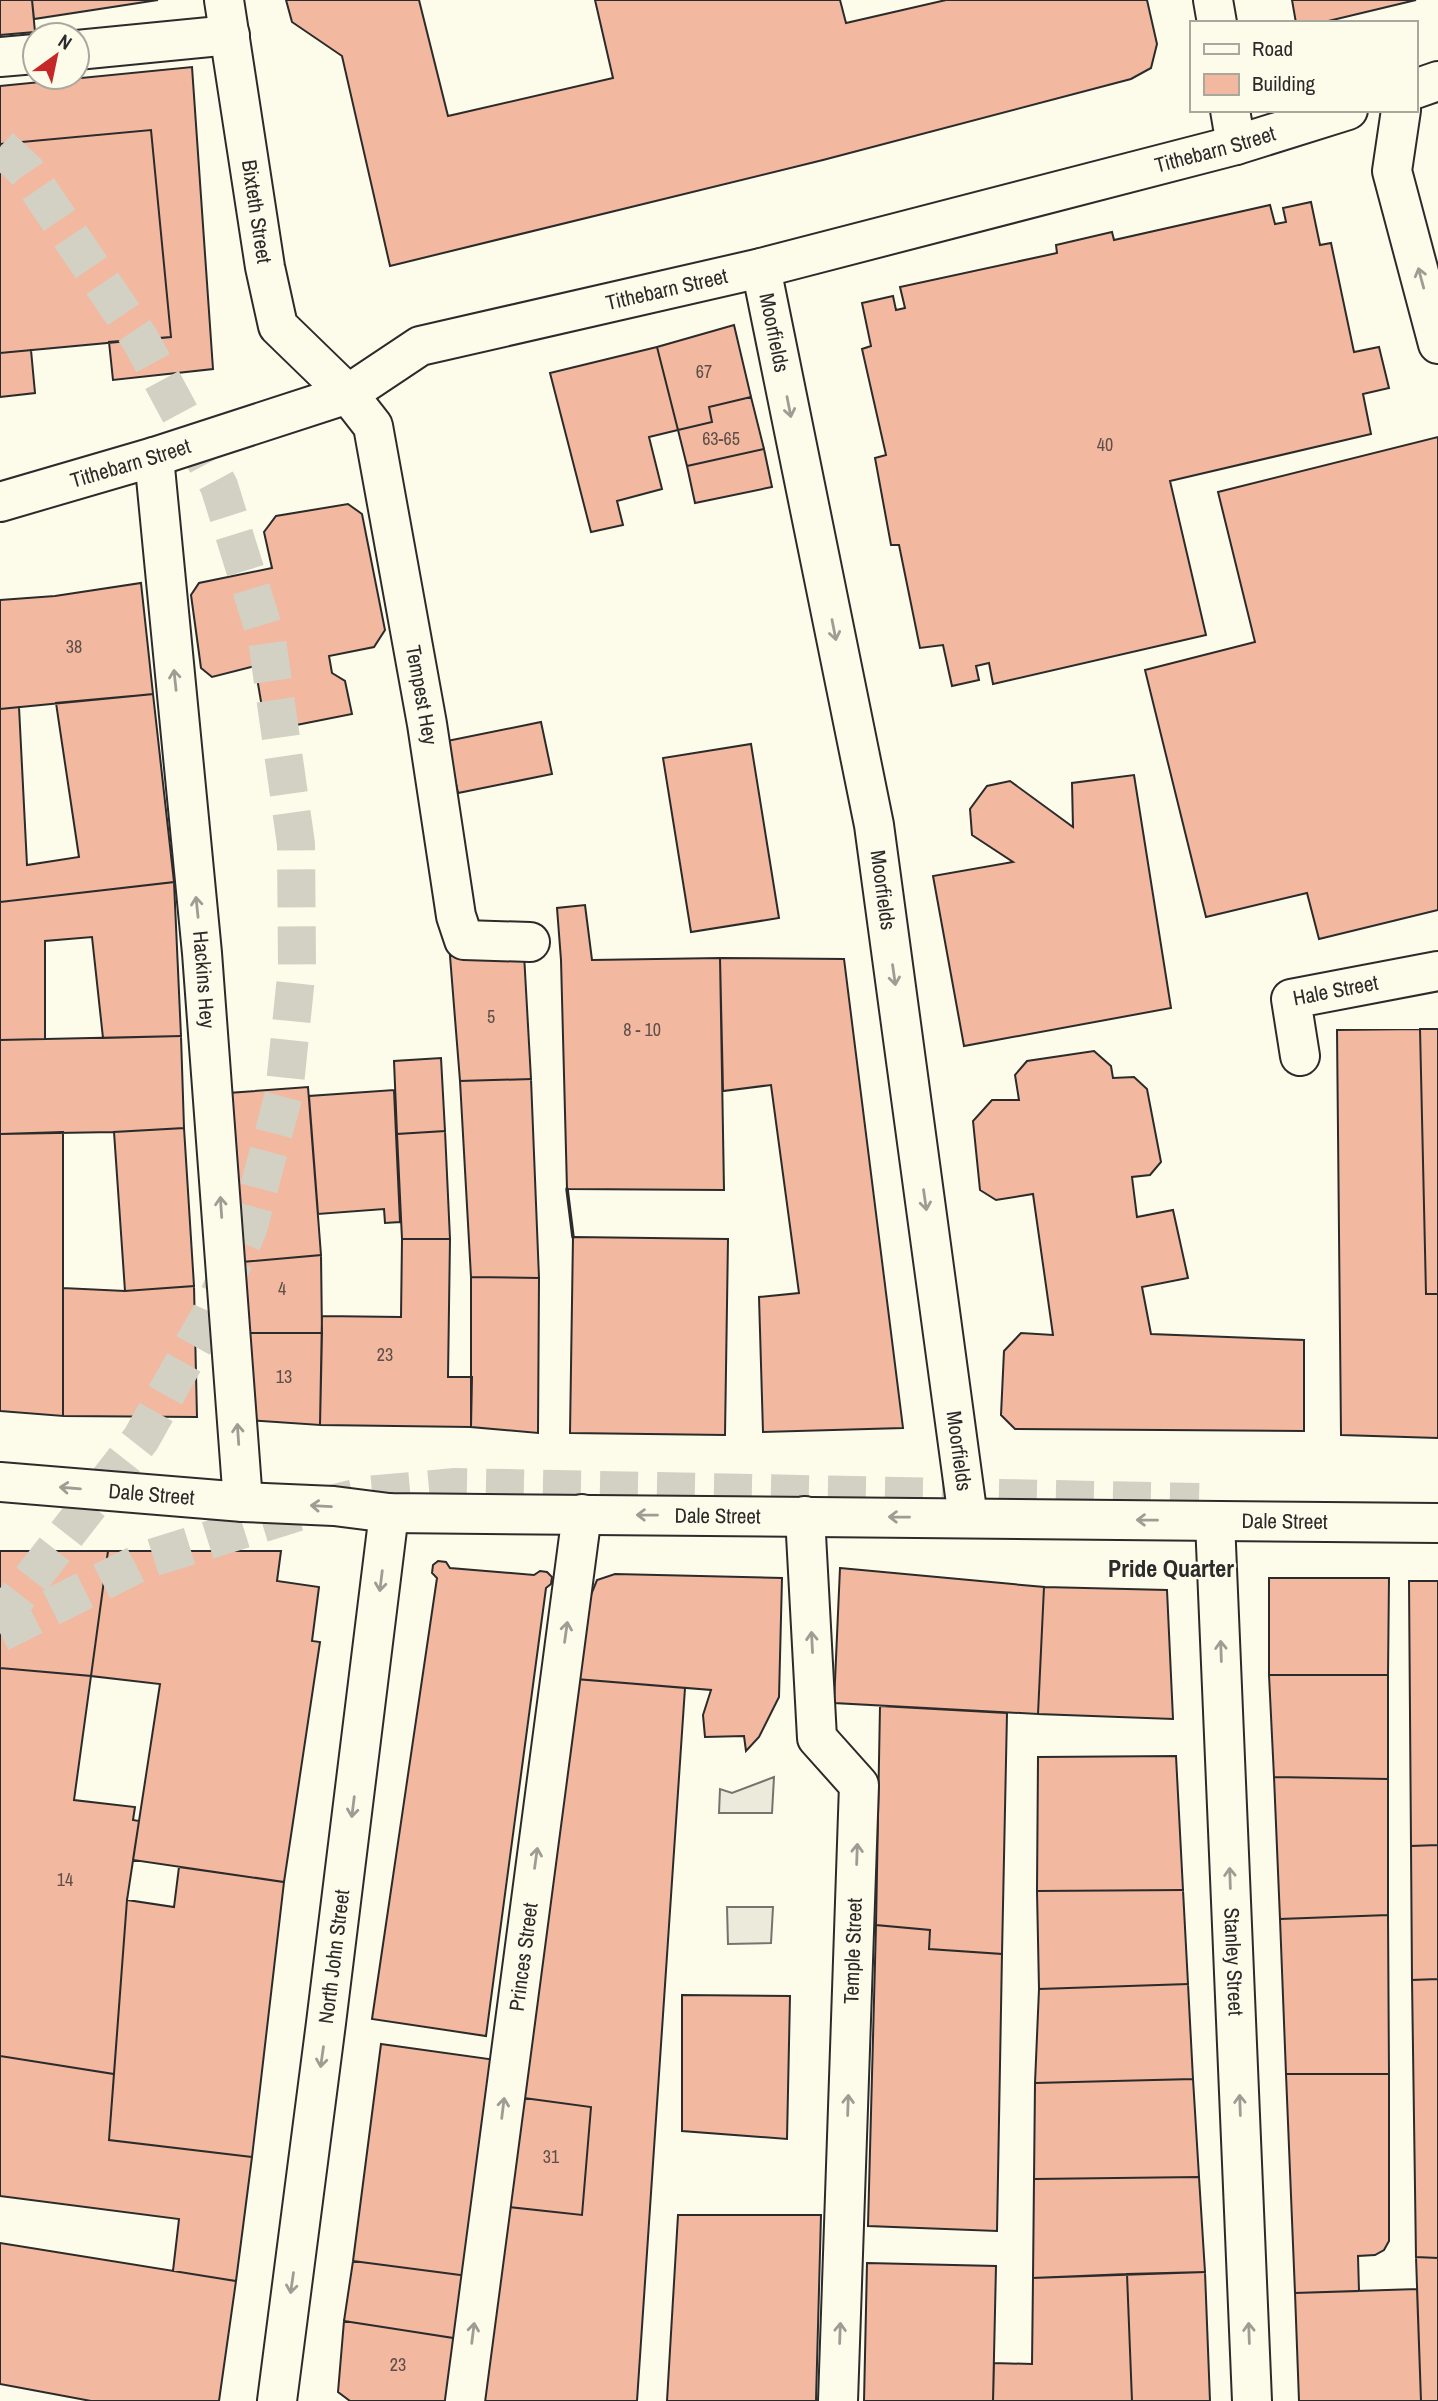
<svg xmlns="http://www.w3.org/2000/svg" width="1438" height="2401" viewBox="0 0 1438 2401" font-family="'Archivo Narrow',sans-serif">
<rect width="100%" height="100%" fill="#fdfbea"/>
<path fill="#ecebdb" stroke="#74746e" stroke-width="2" d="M 774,1777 L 772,1813 L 719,1813 L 720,1789 L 732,1793 Z
M 727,1907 L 773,1907 L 771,1943 L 728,1944 Z"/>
<path fill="#f2b8a0" stroke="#2b2b2b" stroke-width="2" d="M 0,0 L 32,0 L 35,32 L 0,35 Z
M 32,0 L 158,0 L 34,19 Z
M 286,0 L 419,0 L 448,116 L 613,78 L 595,0 L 840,0 L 846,23 L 946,0 L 1147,0 L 1157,44 L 1151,68 L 1131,79 L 823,160 L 390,266 L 342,56 L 292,22 Z
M 1292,0 L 1416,0 L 1320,23 L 1296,23 Z
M 192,67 L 213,369 L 113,380 L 109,342 L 171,337 L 151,130 L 0,144 L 0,86 Z
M 151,130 L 171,337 L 0,353 L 0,144 Z
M 1311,202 L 1320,245 L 1331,243 L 1354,352 L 1379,347 L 1389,388 L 1363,394 L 1371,434 L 1170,481 L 1206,635 L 993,684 L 989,663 L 976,666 L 979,680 L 952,686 L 943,645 L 920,648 L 899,545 L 891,545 L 875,458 L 886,455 L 862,349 L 871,346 L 862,303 L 893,296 L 896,310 L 905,308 L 900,287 L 1057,253 L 1056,245 L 1112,232 L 1114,240 L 1270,205 L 1275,224 L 1286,222 L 1283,208 Z
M 734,325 L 751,397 L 709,407 L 712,422 L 678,430 L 657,347 Z
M 657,347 L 678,430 L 649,437 L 662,489 L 617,501 L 623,525 L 591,532 L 550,373 Z
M 31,350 L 35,393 L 0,397 L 0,353 Z
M 751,397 L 764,449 L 687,466 L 678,430 L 712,422 L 709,407 Z
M 1438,437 L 1438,910 L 1319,939 L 1307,893 L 1206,917 L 1145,670 L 1255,642 L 1218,492 Z
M 764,449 L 772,487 L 695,503 L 687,466 Z
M 348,504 L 362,514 L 385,630 L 374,647 L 329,656 L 332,673 L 345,681 L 352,714 L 266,731 L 255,666 L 212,677 L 201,668 L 191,595 L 199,583 L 272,568 L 264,532 L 276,516 Z
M 141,583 L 153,694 L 0,709 L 0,600 L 55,596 Z
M 153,694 L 174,882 L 0,902 L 0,709 L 19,707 L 27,865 L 79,857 L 56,703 Z
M 541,722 L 552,774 L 458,793 L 447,741 Z
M 751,744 L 779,918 L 691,932 L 663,758 Z
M 1134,775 L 1171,1008 L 964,1046 L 933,876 L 1013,862 L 972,835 L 970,809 L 987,786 L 1010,781 L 1073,827 L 1072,783 Z
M 174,882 L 181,1036 L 103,1038 L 92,937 L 45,941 L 45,1039 L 0,1040 L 0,902 Z
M 585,905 L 592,960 L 720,958 L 724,1190 L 567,1189 L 561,960 L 557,908 Z
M 524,954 L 531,1079 L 460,1081 L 450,956 Z
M 720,958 L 844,959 L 903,1428 L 763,1432 L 759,1297 L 799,1293 L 771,1085 L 723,1091 Z
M 1420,1029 L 1426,1294 L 1438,1294 L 1438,1438 L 1341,1435 L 1337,1030 Z
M 1420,1029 L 1438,1029 L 1438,1294 L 1426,1294 Z
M 181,1036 L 184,1128 L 114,1132 L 0,1134 L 0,1040 Z
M 1094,1051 L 1111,1066 L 1113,1078 L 1134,1077 L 1147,1089 L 1161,1162 L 1150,1175 L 1132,1177 L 1137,1217 L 1173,1210 L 1188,1278 L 1142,1287 L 1151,1334 L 1304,1340 L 1304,1431 L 1015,1429 L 1001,1415 L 1004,1351 L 1021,1333 L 1053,1335 L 1033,1194 L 996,1200 L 980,1190 L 973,1121 L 992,1100 L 1019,1100 L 1015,1075 L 1027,1061 Z
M 441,1058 L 445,1131 L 397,1134 L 394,1061 Z
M 531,1079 L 539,1278 L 471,1277 L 460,1081 Z
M 308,1087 L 321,1255 L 242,1262 L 228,1093 Z
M 394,1090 L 400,1222 L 385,1223 L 384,1209 L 318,1214 L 309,1096 Z
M 184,1128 L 194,1286 L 125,1291 L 114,1132 Z
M 445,1131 L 450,1239 L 402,1239 L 397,1134 Z
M 63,1132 L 63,1416 L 0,1411 L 0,1134 Z
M 573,1237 L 728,1239 L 725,1435 L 570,1433 Z
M 402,1239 L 450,1239 L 448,1377 L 472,1377 L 471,1427 L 320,1425 L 322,1316 L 401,1317 Z
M 321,1255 L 322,1333 L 246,1333 L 242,1262 Z
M 471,1277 L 539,1278 L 538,1433 L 471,1427 Z
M 194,1286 L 197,1417 L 63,1416 L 63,1288 L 125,1291 Z
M 246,1333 L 322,1333 L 320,1425 L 247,1420 Z
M 0,1551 L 108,1551 L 91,1676 L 0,1668 Z
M 108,1551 L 281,1551 L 277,1581 L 319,1587 L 312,1641 L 320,1642 L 284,1882 L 133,1860 L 160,1684 L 91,1676 Z
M 438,1561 L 446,1562 L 450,1568 L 534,1575 L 540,1571 L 547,1572 L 552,1577 L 551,1584 L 546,1588 L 486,2036 L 372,2019 L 437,1578 L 432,1573 L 433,1565 Z
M 840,1568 L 1044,1587 L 1038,1714 L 834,1703 Z
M 615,1574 L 782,1578 L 779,1697 L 759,1737 L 746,1751 L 744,1736 L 705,1737 L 703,1715 L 711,1690 L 576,1679 L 588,1602 L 597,1580 Z
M 1269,1578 L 1389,1578 L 1388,1675 L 1269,1675 Z
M 1409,1581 L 1438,1581 L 1438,1845 L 1411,1846 Z
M 1044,1587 L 1167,1590 L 1173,1719 L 1038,1714 Z
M 0,1668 L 91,1676 L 74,1800 L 135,1807 L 133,1820 L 139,1821 L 127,1900 L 114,2074 L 0,2056 Z
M 1269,1675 L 1388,1675 L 1388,1779 L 1274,1777 Z
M 576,1679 L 685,1688 L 637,2401 L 482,2401 L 509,2207 L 582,2215 L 591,2107 L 524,2098 Z
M 880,1706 L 1007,1713 L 1002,1954 L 929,1949 L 930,1930 L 876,1925 Z
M 1176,1756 L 1183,1890 L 1037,1891 L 1038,1757 Z
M 1274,1777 L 1388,1779 L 1388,1915 L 1280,1919 Z
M 1438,1845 L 1438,1979 L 1412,1980 L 1411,1846 Z
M 179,1867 L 284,1882 L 252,2157 L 109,2140 L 127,1900 L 174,1907 Z
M 1183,1890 L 1188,1984 L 1039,1989 L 1037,1891 Z
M 1388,1915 L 1389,2074 L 1286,2074 L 1280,1919 Z
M 876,1925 L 930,1930 L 929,1949 L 1002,1954 L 997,2231 L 868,2226 Z
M 1438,1979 L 1438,2258 L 1416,2257 L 1412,1980 Z
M 1188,1984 L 1193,2079 L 1035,2083 L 1039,1989 Z
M 682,1995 L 790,1996 L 787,2139 L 682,2131 Z
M 381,2044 L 496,2060 L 468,2276 L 353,2261 Z
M 0,2056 L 114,2074 L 109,2140 L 252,2157 L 236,2281 L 173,2271 L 179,2219 L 0,2196 Z
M 1286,2074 L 1389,2074 L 1389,2241 L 1384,2250 L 1375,2255 L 1358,2256 L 1359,2291 L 1295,2293 Z
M 1193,2079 L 1199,2177 L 1034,2179 L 1035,2083 Z
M 524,2098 L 591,2107 L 582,2215 L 509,2207 Z
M 1199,2177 L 1205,2272 L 1033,2278 L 1034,2179 Z
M 678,2215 L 821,2215 L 816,2401 L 667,2401 Z
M 0,2243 L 236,2281 L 219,2401 L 91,2401 L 0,2384 Z
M 1416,2257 L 1438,2258 L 1438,2401 L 1421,2401 Z
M 353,2261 L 468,2276 L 460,2339 L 344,2321 Z
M 867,2263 L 996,2266 L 993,2401 L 864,2401 Z
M 1205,2272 L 1210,2401 L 1132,2401 L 1127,2274 Z
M 1127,2274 L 1132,2401 L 993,2401 L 994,2363 L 1032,2364 L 1033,2278 Z
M 1417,2289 L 1421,2401 L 1299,2401 L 1295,2293 Z
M 344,2321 L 460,2339 L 453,2401 L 350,2401 L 338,2392 Z"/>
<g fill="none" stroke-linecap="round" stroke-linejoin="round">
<path stroke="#d3d1c4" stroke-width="38" stroke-dasharray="38 19" stroke-linecap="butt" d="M 0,147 L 26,171 L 140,339 L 219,486 L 267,640 L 296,844 L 297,967 L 284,1094 L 248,1229 L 209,1317 L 141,1439 L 0,1619
M 0,1633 L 145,1560 L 295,1513 L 367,1495 L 455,1487 L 1199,1502"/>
<defs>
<g id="street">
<path id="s1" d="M 224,0 L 265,267 L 278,326 L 348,394 L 373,426 L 427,724 L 456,916 L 464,940 L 530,942"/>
<path d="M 77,50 L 230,35"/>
<path d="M 0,57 L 35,54"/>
<path d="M 1401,110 L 1392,171 L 1438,344"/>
<path id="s2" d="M 154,457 L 202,953 L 243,1502"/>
<path id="s3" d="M 1300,1056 L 1291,999 L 1438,971"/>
<path d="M 805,1516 L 817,1738 L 859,1785 L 838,2401"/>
<path id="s4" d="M 1215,1521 L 1252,2401"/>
<path id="s5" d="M 277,2401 L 326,2023 L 389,1513"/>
<path id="s6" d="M 465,2401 L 582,1514"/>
</g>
<path id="secondary" d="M 1213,0 L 1217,23
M 1230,110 L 1236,145"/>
<g id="primary">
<path d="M 1415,89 L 1438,81"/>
<path id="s7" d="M 761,268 L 874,825 L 968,1518"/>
<path id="s8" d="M 0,502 L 154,457 L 348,394 L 420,346 L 761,268 L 1236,145 L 1348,110"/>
<path id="s9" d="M 0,1482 L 243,1502 L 334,1506 L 389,1513 L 1438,1523"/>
</g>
</defs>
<use href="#street" stroke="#2b2b2b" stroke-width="42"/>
<use href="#secondary" stroke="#2b2b2b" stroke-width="42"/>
<use href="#primary" stroke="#2b2b2b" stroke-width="42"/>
<use href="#street" stroke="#fdfbea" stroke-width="38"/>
<use href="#secondary" stroke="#fdfbea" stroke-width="38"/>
<use href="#primary" stroke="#fdfbea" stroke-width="38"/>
<path stroke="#2b2b2b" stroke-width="3.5" d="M 567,1189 L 573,1237"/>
</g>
<defs><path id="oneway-shaft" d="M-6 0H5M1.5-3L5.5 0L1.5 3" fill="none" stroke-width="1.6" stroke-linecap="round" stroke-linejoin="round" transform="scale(1.75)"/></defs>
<g stroke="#9e9d94">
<use href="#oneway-shaft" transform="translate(1421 278) rotate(-105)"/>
<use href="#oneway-shaft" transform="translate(789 407) rotate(79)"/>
<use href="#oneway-shaft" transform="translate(834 630) rotate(79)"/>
<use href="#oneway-shaft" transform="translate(175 680) rotate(-96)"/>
<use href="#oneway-shaft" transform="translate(197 907) rotate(-96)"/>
<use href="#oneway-shaft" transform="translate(894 975) rotate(82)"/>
<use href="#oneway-shaft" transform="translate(925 1200) rotate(82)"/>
<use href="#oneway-shaft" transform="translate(221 1207) rotate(-94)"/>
<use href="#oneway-shaft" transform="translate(238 1434) rotate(-94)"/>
<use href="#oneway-shaft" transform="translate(70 1488) rotate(-175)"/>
<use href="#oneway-shaft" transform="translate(321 1506) rotate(-177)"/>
<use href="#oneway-shaft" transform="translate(647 1515) rotate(-179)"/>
<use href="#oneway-shaft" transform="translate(899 1517) rotate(-179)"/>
<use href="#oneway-shaft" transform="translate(1147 1520) rotate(-179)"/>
<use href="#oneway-shaft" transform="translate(381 1581) rotate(97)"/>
<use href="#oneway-shaft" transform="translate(566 1632) rotate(-82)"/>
<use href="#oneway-shaft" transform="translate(812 1642) rotate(-93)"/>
<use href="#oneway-shaft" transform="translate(1221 1651) rotate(-92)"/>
<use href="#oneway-shaft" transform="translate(353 1807) rotate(97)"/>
<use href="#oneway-shaft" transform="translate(857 1854) rotate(-88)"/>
<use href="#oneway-shaft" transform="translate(536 1858) rotate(-82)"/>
<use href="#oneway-shaft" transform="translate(1230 1878) rotate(-92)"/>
<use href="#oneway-shaft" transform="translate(322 2057) rotate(98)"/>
<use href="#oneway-shaft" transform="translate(848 2105) rotate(-88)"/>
<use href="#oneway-shaft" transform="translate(1240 2105) rotate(-92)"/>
<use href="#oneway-shaft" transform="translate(503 2108) rotate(-83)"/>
<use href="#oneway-shaft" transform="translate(292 2283) rotate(98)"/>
<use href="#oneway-shaft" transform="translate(473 2333) rotate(-83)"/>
<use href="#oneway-shaft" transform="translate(840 2333) rotate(-88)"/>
<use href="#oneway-shaft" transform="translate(1249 2333) rotate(-92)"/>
</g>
<g text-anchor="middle" stroke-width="5" stroke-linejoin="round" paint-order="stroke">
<g font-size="18" fill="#5d4e48">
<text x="704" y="378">67</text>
<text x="721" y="445">63-65</text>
<text x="1105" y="451">40</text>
<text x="74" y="653">38</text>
<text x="491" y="1023">5</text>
<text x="642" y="1036">8 - 10</text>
<text x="282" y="1295">4</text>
<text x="385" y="1361">23</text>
<text x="284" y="1383">13</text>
<text x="65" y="1886">14</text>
<text x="551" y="2163">31</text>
<text x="398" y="2371">23</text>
</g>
<g font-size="21" fill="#2b2b2b" stroke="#fdfbea">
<text dy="7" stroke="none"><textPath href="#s8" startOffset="1270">Tithebarn Street</textPath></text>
<text dy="7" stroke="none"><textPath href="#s1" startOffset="214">Bixteth Street</textPath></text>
<text dy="7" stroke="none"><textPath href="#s8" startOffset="704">Tithebarn Street</textPath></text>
<text dy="7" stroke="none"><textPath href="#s7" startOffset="66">Moorfields</textPath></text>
<text dy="7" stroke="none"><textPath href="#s8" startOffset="136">Tithebarn Street</textPath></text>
<text dy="7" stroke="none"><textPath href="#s1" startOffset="742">Tempest Hey</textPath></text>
<text dy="7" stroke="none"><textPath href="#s7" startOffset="634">Moorfields</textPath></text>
<text dy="7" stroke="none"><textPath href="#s2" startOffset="525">Hackins Hey</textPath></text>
<text dy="7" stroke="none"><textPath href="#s3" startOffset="103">Hale Street</textPath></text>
<text dy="7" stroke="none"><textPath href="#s7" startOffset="1200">Moorfields</textPath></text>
<text dy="7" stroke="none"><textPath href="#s9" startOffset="152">Dale Street</textPath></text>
<text dy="7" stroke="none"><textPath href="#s9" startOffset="719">Dale Street</textPath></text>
<text dy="7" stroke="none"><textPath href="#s9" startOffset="1286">Dale Street</textPath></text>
<text transform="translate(853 1951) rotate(-88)" y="7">Temple Street</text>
<text dy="7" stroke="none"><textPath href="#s5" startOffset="448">North John Street</textPath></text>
<text dy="7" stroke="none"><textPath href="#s6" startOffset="448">Princes Street</textPath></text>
<text dy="7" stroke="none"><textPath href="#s4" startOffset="441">Stanley Street</textPath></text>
</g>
<g font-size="24" font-weight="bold" fill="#2b2b2b" stroke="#fdfbea">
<text x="1171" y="1577">Pride Quarter</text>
</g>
</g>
<rect x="1190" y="21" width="228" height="91" fill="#fdfbea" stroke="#a9a89e" stroke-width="2"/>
<rect x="1204" y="44" width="35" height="10" fill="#fdfbea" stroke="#a9a89e" stroke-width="2"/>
<text x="1252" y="56" font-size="21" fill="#2b2b2b">Road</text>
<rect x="1204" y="74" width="35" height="21" fill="#f2b8a0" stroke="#a9a89e" stroke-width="2"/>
<text x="1252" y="91" font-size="21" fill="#2b2b2b">Building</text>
<g transform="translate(56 56) rotate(33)"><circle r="33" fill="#fdfbea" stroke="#a9a89e" stroke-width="2"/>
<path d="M0-5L12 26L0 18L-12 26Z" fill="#c62828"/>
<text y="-10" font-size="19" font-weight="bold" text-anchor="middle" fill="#2b2b2b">N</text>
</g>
</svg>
